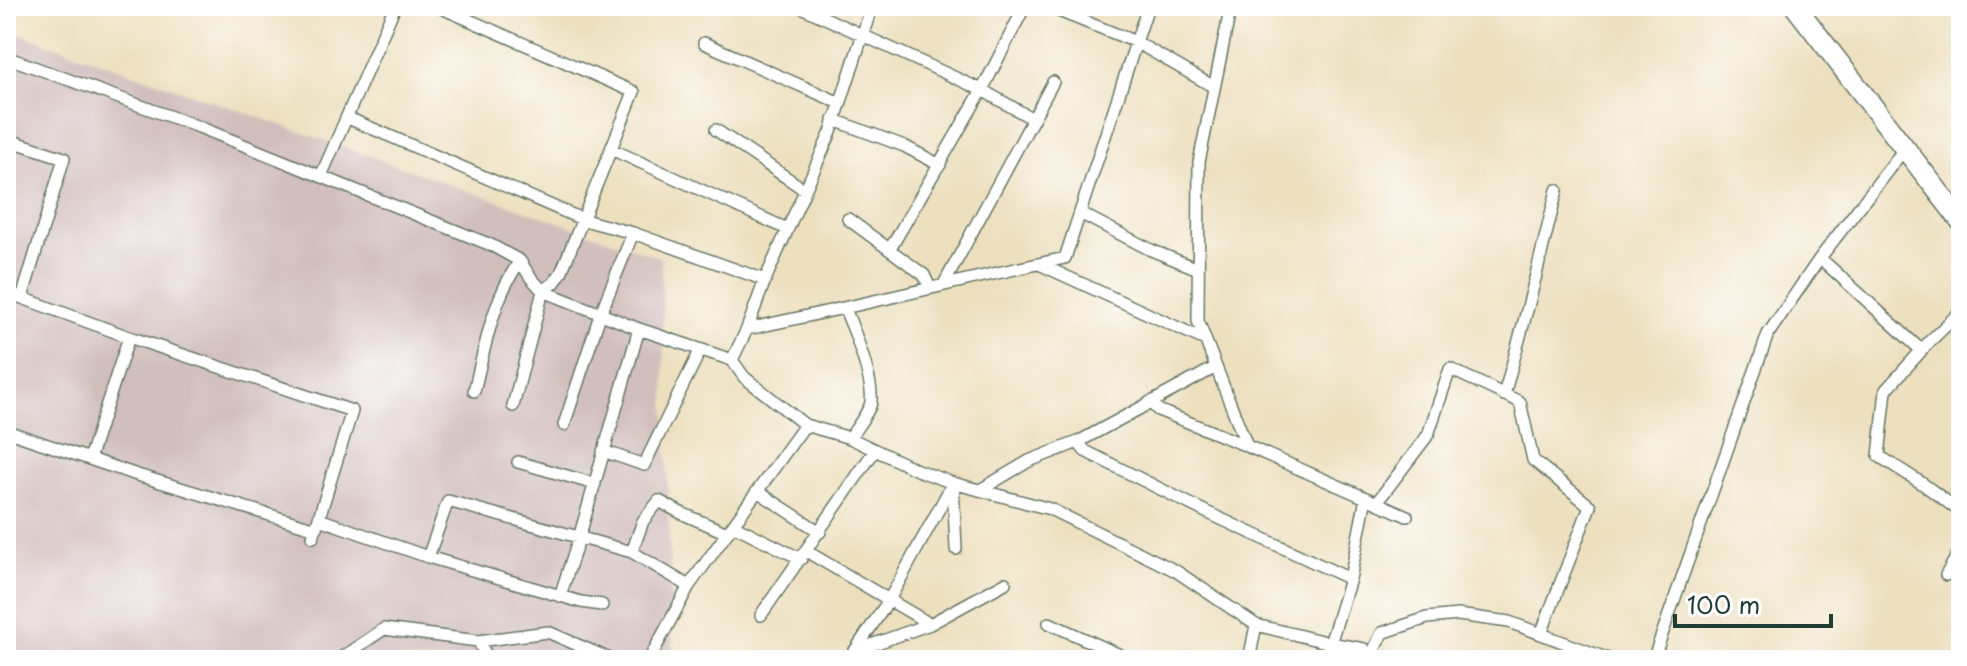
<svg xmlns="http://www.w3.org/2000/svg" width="1967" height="666" viewBox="0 0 1967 666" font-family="'Playpen Sans',sans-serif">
<rect width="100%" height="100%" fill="#fff"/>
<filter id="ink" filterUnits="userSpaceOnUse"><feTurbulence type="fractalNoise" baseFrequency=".0125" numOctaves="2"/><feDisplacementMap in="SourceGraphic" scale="16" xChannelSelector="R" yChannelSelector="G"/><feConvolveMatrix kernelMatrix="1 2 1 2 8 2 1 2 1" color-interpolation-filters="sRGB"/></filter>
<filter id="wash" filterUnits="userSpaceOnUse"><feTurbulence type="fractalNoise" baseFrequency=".006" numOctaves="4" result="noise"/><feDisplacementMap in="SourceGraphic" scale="32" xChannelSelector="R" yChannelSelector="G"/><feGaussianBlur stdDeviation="1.8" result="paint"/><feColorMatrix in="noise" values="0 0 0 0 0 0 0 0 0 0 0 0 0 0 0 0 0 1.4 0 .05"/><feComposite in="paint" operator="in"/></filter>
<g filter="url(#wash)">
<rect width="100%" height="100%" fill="#ede0bf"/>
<path fill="#d1bfbd" d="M 6,29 L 661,258 L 673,660 L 6,660 Z"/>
</g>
<g filter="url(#ink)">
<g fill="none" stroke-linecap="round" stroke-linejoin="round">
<defs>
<path id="street" d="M 437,6 L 634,92 L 611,149
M 799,6 L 982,90 L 1033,119
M 872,6 L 831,132 L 765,280 L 747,329 L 732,360 L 744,377 L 805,425 L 850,438 L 917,470 L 953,483 L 1050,509 L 1176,571 L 1256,625
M 1046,6 L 1136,42 L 1214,87
M 1231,6 L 1199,162 L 1198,321 L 1247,446 L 1407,516
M 704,43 L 840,103
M 6,57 L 199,127 L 491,245 L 520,261 L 531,278 L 543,291 L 639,329
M 348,118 L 584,220 L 633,233
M 834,120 L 904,146 L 940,165
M 716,130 L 805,190
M 6,139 L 64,158 L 22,298
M 321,176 L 395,6
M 1080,213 L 1151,250 L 1198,269
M 848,219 L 924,275 L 930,288
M 890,249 L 982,90 L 1025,6
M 1820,258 L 1921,350
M 1039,264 L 1205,340
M 944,284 L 1053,82
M 6,292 L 129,337 L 89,459
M 845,309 C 853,327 877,388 870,406 C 865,417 856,428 850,438
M 1961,314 L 1960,312 L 1930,341 L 1886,390 L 1879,456 L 1923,484 L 1961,512
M 747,329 C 853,307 959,281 1065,258 L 1148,6
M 129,337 L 352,411 L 313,537
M 474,391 C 485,347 493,298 520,261
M 1504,395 L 1529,303 L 1557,190
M 1150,402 L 1158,410 L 1247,446
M 513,406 L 543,291 L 554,283 L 561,273 L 611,149 L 787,229
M 564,425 L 600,315 L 633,233 L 765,280
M 6,431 L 134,474 L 316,529
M 1078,442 L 1085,451 L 1206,512 L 1350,579
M 603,451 L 644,465 L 700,351
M 518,462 L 595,484
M 953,483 L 956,549
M 980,490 L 1029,461 L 1078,442 L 1216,367
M 757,491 L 820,532
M 1377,502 L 1428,435 L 1450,369 L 1520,402 L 1533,460 L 1590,506 L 1541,634
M 319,519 L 428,557
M 733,525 L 801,559
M 806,551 L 930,624
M 632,552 L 643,521 L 659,501 L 681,513 L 727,533
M 1946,575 L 1961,549
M 560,596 L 579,538 L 639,329 L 732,360
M 602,605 L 581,602 L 428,557 L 448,501 L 632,552 L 689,586
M 761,615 L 875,450
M 1049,623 L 1131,660
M 478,641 L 548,632 L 612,660
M 855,654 L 863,648 L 930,624 L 1005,583
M 850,658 L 889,600 L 953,483
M 338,660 L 384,629 L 478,641 L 489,660
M 649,660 L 689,586 L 805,425
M 1249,660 L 1256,625 L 1330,643 L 1364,649 L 1366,660
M 1325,660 L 1350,579 L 1366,498
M 1369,660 L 1382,633 L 1427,618 L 1458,615 L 1509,622 L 1611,660
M 1653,660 L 1768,334 L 1820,258 L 1905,148"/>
<path id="highway" d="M 1795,6 L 1961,221"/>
</defs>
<use href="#street" stroke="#677665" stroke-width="14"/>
<use href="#highway" stroke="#677665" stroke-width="23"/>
<use href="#street" stroke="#fff" stroke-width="11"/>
<use href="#highway" stroke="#fff" stroke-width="20"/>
</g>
</g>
<rect width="1967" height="666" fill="none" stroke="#fff" stroke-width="32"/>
<path d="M1675 614v12h156v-12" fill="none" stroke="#1f3d34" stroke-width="4"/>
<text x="1687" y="614" font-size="24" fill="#1f3d34" stroke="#ffffff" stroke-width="6" paint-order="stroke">100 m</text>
</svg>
